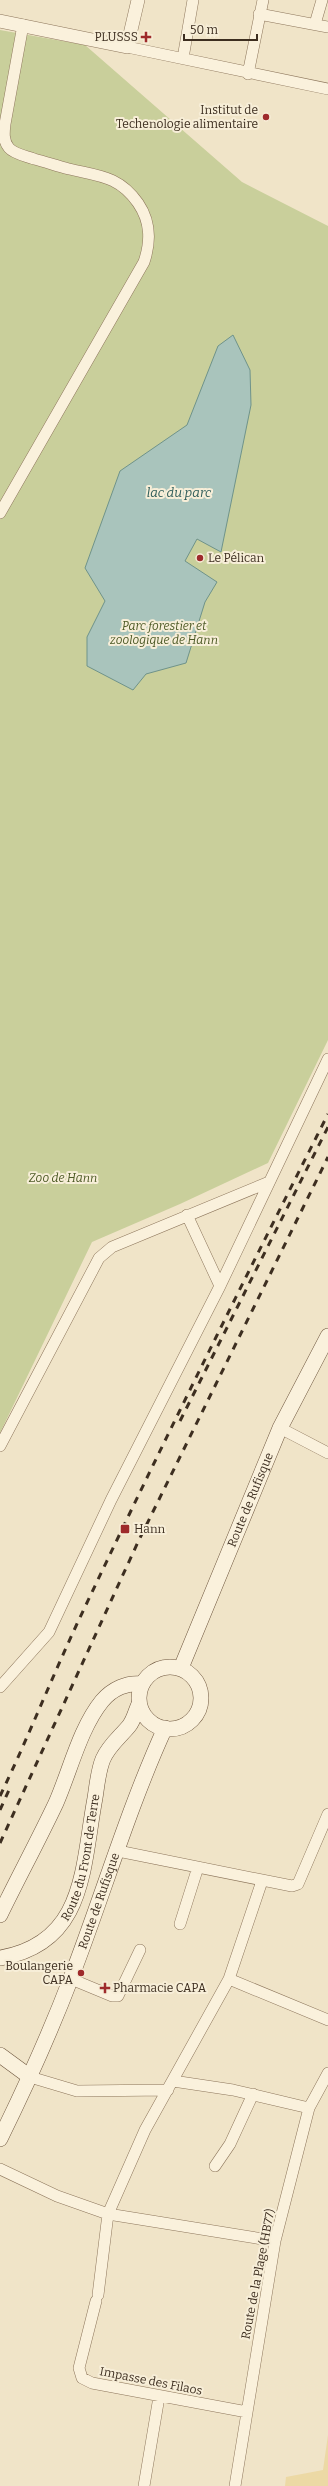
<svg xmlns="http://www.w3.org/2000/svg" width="328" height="2486" viewBox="0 0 328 2486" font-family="Bitter,serif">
<rect width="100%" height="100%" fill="#f0e4c8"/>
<path fill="#c9cf9b" d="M 0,30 L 85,45 L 242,182 L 328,226 L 328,1040 L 268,1163 L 180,1204 L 92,1242 L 0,1433 Z"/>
<path fill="#ecd9a5" d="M 328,2435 L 328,2486 L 285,2486 L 286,2477 L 323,2470 Z"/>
<path fill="#a9c4bc" stroke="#6f938a" d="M 233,335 L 250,370 L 251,405 L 221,552 L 197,539 L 185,561 L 217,582 L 205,602 L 186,663 L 146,674 L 133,690 L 87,666 L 87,637 L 105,601 L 85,568 L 120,471 L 187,425 L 218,346 Z"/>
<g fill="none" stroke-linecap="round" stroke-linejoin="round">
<defs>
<path id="minor" d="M 259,14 L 328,27
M 315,24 L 322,0
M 127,47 L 328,89
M 183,58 L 193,0
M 248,74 L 263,0
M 0,513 L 144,262 C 151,241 151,222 138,203 C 119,176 99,176 69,169 C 57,166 46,162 34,159 C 26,156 14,154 9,148 C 3,141 4,132 5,124 L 23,25
M 187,1215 L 220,1286
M 280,1428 L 328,1453
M 0,1446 L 99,1258 L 112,1247 L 269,1182
M 0,1687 L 49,1632 L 111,1500 L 220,1286 L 328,1059
M 118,1851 L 292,1886 L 298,1884 L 328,1814
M 180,1924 L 198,1867
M 71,1979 L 112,1996 L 118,1996 L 140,1950
M 229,1979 L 328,2020
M 30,2077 L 77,2091 L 168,2090
M 173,2081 L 233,2090 L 309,2108
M 215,2166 L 230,2144 L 253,2094
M 0,2169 L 57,2196 L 108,2214 L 275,2241
M 98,2295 L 108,2214 L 145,2130 L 229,1979 L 262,1881
M 96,2301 L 79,2368 L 82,2378 L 92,2383 L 247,2412
M 144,2486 L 159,2397
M 235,2486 L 275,2241 L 309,2108 L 328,2073"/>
<path id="tertiary" d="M 0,21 L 127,47 L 138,0"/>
<g id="secondary">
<circle cx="170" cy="1698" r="31"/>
<path id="s1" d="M 181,1668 L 280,1428 L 328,1336"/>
<path d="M 0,1915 C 18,1878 38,1841 56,1803 C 70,1771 80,1728 102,1701 C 112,1689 127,1682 142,1684"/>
<path id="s2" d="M 0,1958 C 86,1943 82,1868 95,1798 C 97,1786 98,1771 103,1759 C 109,1745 120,1737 129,1726 C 134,1720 136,1710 139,1704"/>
<path d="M 0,2055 L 30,2077"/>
<path id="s3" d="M 0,2139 C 26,2086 50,2033 71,1978 C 103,1895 128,1809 165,1728"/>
</g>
</defs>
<use href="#minor" stroke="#8d765c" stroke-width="12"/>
<use href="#tertiary" stroke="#8d765c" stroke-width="14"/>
<use href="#secondary" stroke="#6f573f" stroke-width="16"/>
<use href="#minor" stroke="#faf1dc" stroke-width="11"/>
<use href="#tertiary" stroke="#faf1dc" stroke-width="13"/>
<use href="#secondary" stroke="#faf1dc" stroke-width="15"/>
<path stroke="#3d2e20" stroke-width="3" stroke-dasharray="7 7" stroke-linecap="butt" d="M 180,1421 L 328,1127
M 0,1796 C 27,1740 50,1682 76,1626 C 157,1454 242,1284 328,1114
M 0,1810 L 9,1790
M 0,1843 L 138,1542 L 328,1157"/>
</g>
<g fill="#9e2a2b" stroke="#f7eed8" stroke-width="1.5">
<path d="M144 31h4v4h4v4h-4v4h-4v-4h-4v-4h4z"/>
<circle cx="266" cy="117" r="4"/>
<circle cx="200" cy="558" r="4"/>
<rect x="120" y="1524" width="10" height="10" rx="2"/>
<circle cx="81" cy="1973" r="4"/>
<path d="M103 1982h4v4h4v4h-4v4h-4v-4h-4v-4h4z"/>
</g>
<g text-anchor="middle" stroke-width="4" stroke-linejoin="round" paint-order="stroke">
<g font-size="12" fill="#3d2e20" stroke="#f7eed8" text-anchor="end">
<text x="138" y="41">PLUSSS</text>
<text x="258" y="114">Institut de<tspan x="258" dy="14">Techenologie alimentaire</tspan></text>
<text x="208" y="562" text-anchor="start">Le Pélican</text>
<text x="134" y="1533" text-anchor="start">Hann</text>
<text x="73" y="1970">Boulangerie<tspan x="73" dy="14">CAPA</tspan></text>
<text x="113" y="1992" text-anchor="start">Pharmacie CAPA</text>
</g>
<g font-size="12" font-style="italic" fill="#4d5a26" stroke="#f7eed8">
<text x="164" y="630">Parc forestier et<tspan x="164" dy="14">zoologique de Hann</tspan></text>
<text x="63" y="1182">Zoo de Hann</text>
</g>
<g font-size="12" fill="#3d2e20" stroke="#f7eed8">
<text dy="4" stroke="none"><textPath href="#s1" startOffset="182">Route de Rufisque</textPath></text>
<text dy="4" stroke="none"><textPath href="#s2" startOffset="142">Route du Front de Terre</textPath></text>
<text dy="4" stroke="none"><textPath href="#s3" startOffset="258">Route de Rufisque</textPath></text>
<text transform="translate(258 2274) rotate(-79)" y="4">Route de la Plage (HB77)</text>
<text transform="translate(151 2381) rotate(11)" y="4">Impasse des Filaos</text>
</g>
<g font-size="13" font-style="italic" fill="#2f5d5a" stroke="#f7eed8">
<text x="179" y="497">lac du parc</text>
</g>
</g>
<path d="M184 34v6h73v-6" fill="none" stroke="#3d2e20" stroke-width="2"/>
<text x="190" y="34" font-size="12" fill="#3d2e20" stroke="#f7eed8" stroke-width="3" paint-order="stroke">50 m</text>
</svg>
